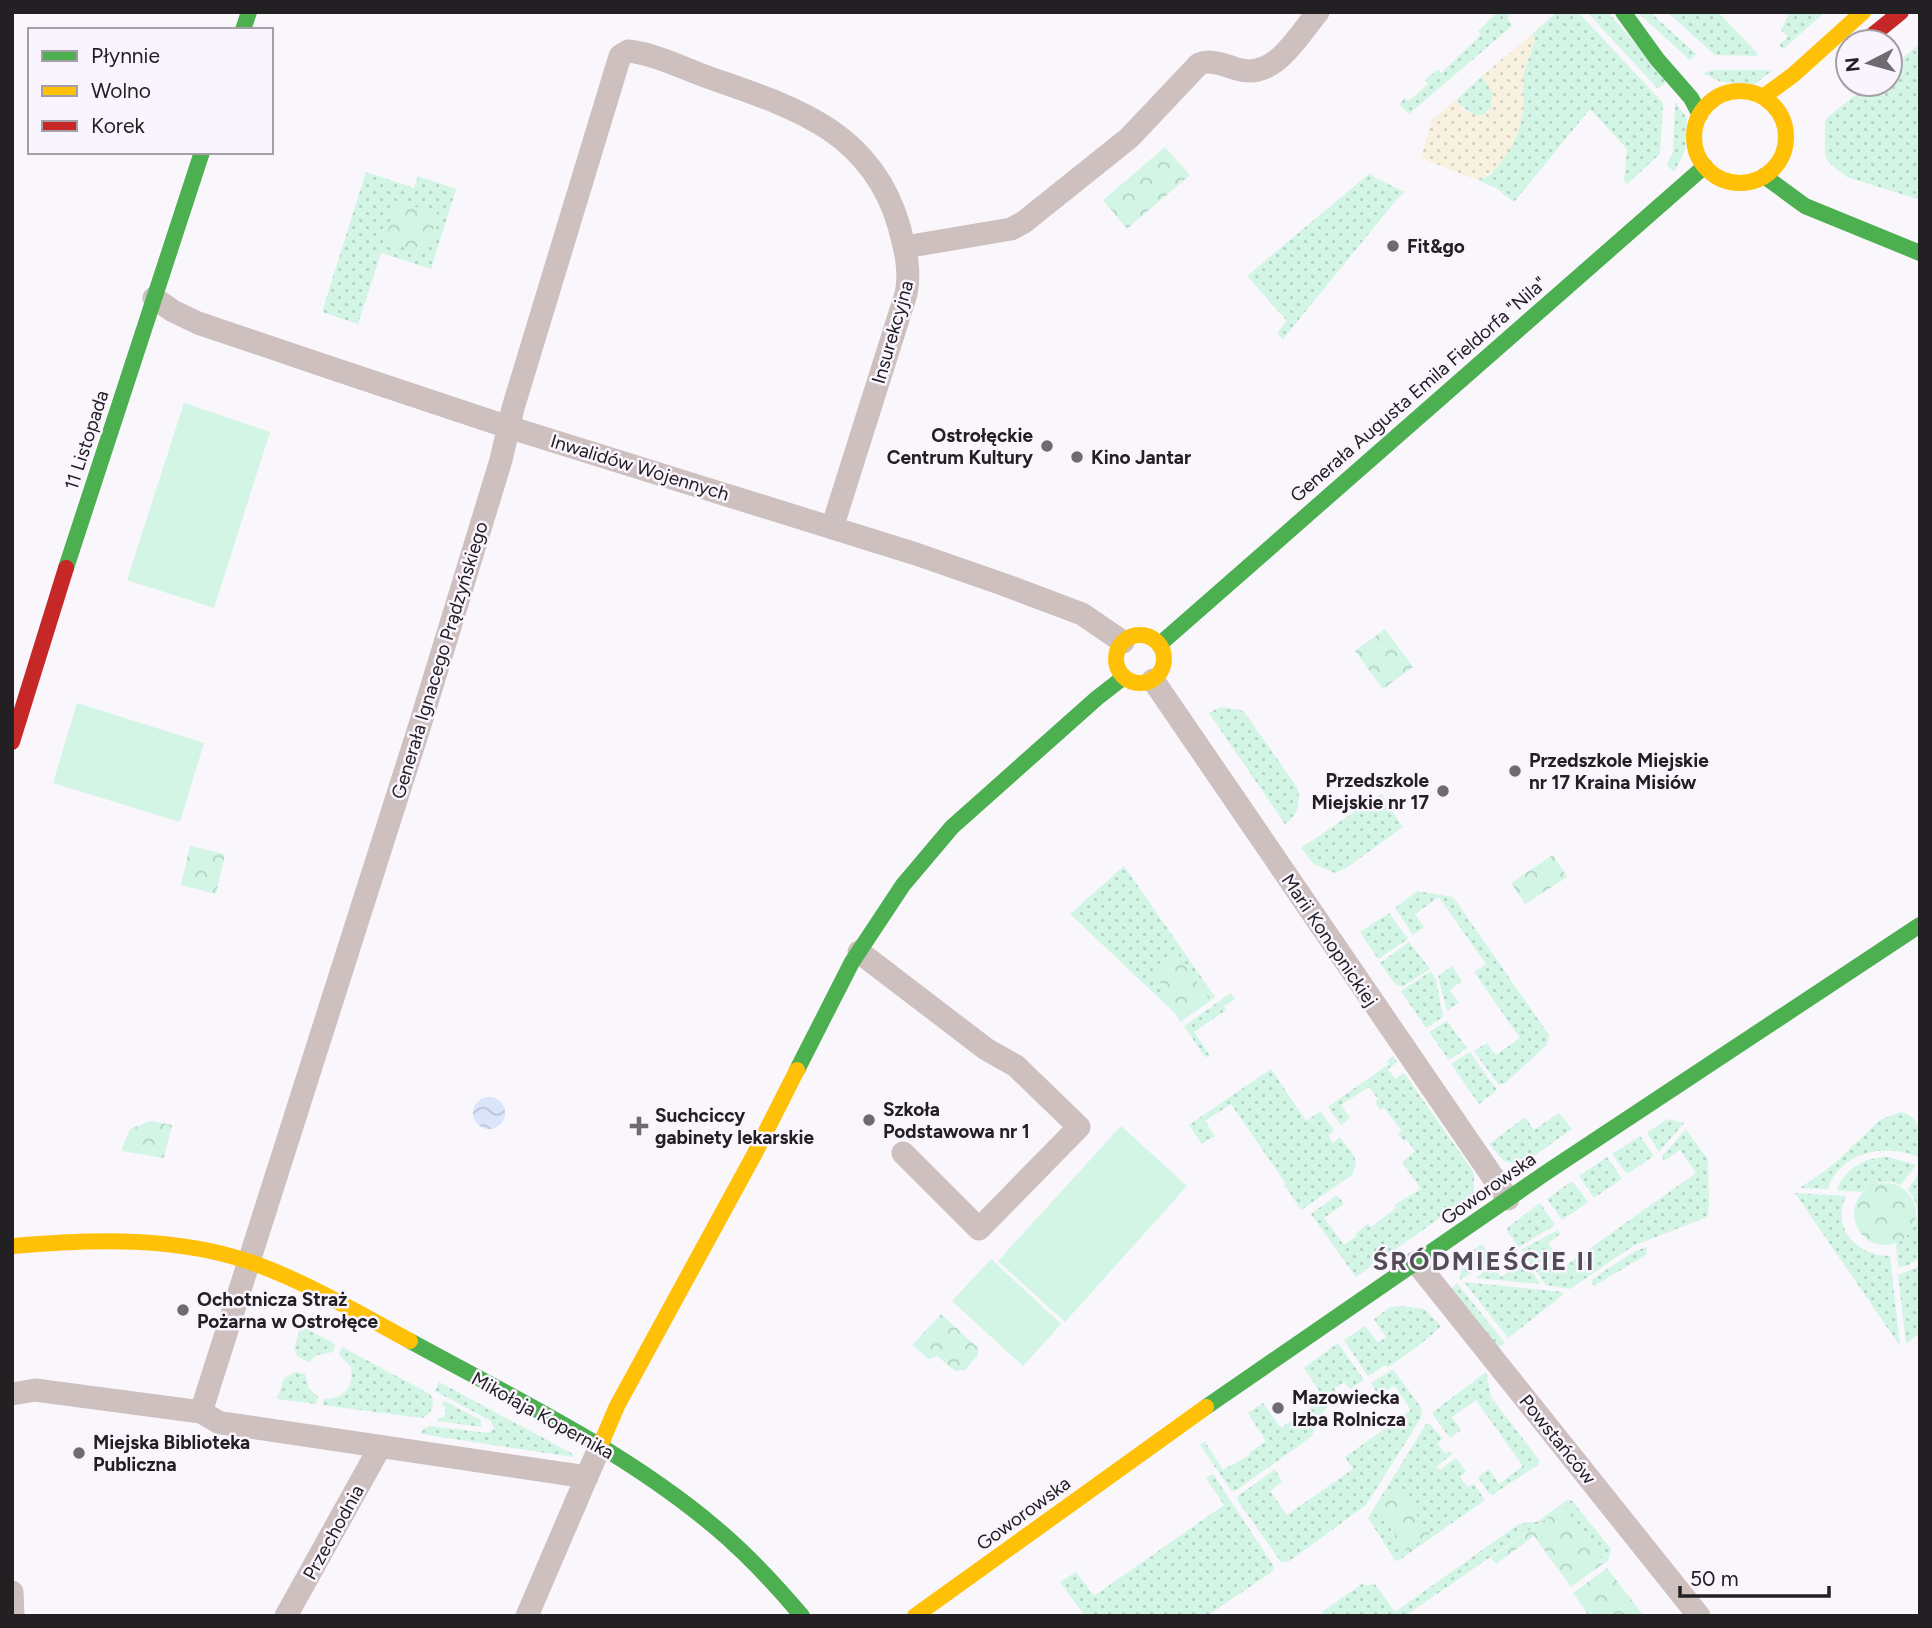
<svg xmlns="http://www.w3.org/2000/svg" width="1932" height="1628" viewBox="0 0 1932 1628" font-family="Figtree,sans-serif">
<defs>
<pattern id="grass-dots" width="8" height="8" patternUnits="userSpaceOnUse" patternTransform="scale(1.75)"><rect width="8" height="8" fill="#d2f5e5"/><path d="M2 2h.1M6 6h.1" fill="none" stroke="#b4d2c4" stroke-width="1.8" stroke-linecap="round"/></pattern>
<pattern id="forest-crowns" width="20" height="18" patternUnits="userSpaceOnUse" patternTransform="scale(1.75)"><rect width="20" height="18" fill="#d2f5e5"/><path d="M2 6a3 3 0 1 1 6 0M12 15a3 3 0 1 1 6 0" fill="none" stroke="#b4d2c4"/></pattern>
<pattern id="sand-dots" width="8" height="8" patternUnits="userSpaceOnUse" patternTransform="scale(1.75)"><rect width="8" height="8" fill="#f8f1df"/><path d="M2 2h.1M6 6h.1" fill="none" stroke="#d4cebf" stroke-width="1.8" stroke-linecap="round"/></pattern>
<pattern id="water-waves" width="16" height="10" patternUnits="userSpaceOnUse" patternTransform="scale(1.75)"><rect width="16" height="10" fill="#dae4fa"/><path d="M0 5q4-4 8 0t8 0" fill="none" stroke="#bbc3d6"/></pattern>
</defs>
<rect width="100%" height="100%" fill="#f9f6fc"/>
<path fill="url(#grass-dots)" d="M 1498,12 L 1508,12 L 1508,20 L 1513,25 L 1409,114 L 1399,104 L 1405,98 L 1409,101 L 1428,84 L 1425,80 L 1438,69 L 1441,73 L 1481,35 L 1478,31 Z
M 1557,12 L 1578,12 L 1663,103 L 1660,154 L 1627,184 L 1624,180 L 1627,149 L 1590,109 L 1514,202 L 1496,188 L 1477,180 L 1489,176 L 1507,154 L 1523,113 L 1523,74 L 1535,41 L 1532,34 Z
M 1587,12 L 1608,12 L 1667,81 L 1658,89 Z
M 1637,12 L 1650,12 L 1696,54 L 1690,60 Z
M 1667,12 L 1718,12 L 1757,53 L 1757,56 L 1715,55 Z
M 1790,12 L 1825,12 L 1783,49 L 1779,45 L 1788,37 L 1781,30 Z
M 1920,44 L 1920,200 L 1847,177 L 1833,166 L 1827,160 L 1825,151 L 1825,122 L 1828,117 L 1869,84 L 1890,84 L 1890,68 Z
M 1714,70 L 1773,70 L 1755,84 L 1721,82 L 1702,73 Z
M 1482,76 L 1493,93 L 1491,106 L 1484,116 L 1475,116 L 1459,104 L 1457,99 Z
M 1675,102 L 1687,118 L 1685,151 L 1674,172 L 1667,165 L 1673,152 Z
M 366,172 L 414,188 L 418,176 L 456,189 L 431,269 L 381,253 L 358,324 L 322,312 Z
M 1370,173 L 1375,178 L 1405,192 L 1397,199 L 1283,339 L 1277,333 L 1287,321 L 1247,276 Z
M 1220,707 L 1241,710 L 1245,713 L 1298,789 C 1300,804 1298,815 1285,824 L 1209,713 Z
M 1381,794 L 1403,827 L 1346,868 L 1335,873 L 1314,864 L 1301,848 Z
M 1124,866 L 1215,997 L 1180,1022 L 1175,1013 L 1070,914 Z
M 1417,891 L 1453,897 L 1549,1035 L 1547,1045 L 1504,1084 L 1498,1084 L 1474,1051 L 1487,1043 L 1496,1055 L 1520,1038 L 1474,972 L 1486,964 L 1439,897 L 1415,914 L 1424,927 L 1413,935 L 1395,908 Z
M 1389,913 L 1408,939 L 1378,959 L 1360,932 Z
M 1409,942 L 1430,969 L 1402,987 L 1396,985 L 1380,963 Z
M 1452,966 L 1462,981 L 1450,990 L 1459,1003 L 1447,1011 L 1438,976 Z
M 1431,971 L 1436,980 L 1443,1017 L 1426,1028 L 1401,991 Z
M 1231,993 L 1235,999 L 1224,1006 L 1226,1010 L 1194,1032 L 1210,1056 L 1205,1057 L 1184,1026 Z
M 1447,1021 L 1467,1048 L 1449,1060 L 1429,1032 Z
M 1470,1052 L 1497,1090 L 1479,1104 L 1451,1064 Z
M 1393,1056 L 1397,1062 L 1388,1069 L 1395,1079 L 1404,1073 L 1474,1173 L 1474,1194 L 1356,1277 L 1311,1214 L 1337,1195 L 1344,1204 L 1324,1218 L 1344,1245 L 1357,1236 L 1355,1234 L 1368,1224 L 1371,1227 L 1396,1208 L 1394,1205 L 1421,1189 L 1402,1162 L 1415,1151 L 1407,1140 L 1404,1141 L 1398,1134 L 1402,1131 L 1384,1108 L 1380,1110 L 1375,1102 L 1378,1099 L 1369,1087 L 1341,1105 L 1350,1118 L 1341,1125 L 1328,1107 L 1389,1064 L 1387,1061 Z
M 1271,1069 L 1306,1121 L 1321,1111 L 1334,1131 L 1328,1135 L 1333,1143 L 1340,1137 L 1354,1156 L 1356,1164 L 1352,1175 L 1301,1210 L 1285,1186 L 1286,1184 L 1231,1104 L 1205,1121 L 1215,1136 L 1202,1144 L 1189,1125 Z
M 1901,1112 C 1924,1118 1920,1139 1920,1158 C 1889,1142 1839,1151 1828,1189 L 1800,1188 L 1834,1164 L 1880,1120 Z
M 1559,1113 L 1572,1129 L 1521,1165 L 1504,1161 L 1489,1144 L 1525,1117 L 1534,1130 Z
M 1667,1119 L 1684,1123 L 1659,1152 L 1647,1133 Z
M 1686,1129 L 1708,1160 L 1709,1206 L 1707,1217 L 1633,1246 L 1570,1289 L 1546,1285 L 1521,1250 L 1558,1230 L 1560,1234 L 1548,1243 L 1565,1266 L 1696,1173 L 1680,1150 L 1664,1161 L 1662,1156 Z
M 1640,1136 L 1654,1156 L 1627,1174 L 1612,1154 Z
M 1607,1157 L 1622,1179 L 1594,1198 L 1579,1176 Z
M 1889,1157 L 1916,1165 L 1901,1185 L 1892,1182 L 1882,1182 L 1861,1192 L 1837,1190 C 1845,1167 1866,1157 1889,1157 Z
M 1920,1172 L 1920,1258 L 1908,1265 L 1898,1267 L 1896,1244 C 1918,1231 1924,1209 1908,1189 Z
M 1572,1181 L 1588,1202 L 1562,1220 L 1547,1199 Z
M 1795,1193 L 1846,1196 C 1831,1228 1857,1256 1890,1256 L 1900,1346 Z
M 1540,1203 L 1555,1225 L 1519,1247 L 1507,1231 L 1508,1227 Z
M 1482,1244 L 1492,1259 L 1460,1280 C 1461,1259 1466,1255 1482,1244 Z
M 1647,1247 L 1646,1255 L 1594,1286 L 1591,1280 L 1635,1251 Z
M 1515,1248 L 1541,1284 L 1475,1278 L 1492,1266 L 1501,1277 L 1515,1267 L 1506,1255 Z
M 1920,1266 L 1920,1333 L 1906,1344 L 1898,1275 Z
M 1464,1282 L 1562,1292 L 1563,1295 L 1508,1338 Z
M 1457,1283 L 1505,1343 L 1498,1348 L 1451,1289 Z
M 1400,1306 L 1424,1309 L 1441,1326 C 1425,1342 1407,1354 1388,1367 L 1385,1365 L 1368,1376 L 1344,1340 L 1365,1326 L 1378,1343 L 1386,1337 L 1374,1319 L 1390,1307 Z
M 301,1326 L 335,1344 L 333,1352 L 317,1355 L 309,1362 L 297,1356 L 294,1348 Z
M 1338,1343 L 1364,1380 L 1350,1389 L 1344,1382 L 1334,1389 L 1340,1397 L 1325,1409 L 1311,1437 L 1235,1491 L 1231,1490 L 1200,1445 L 1205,1442 L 1223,1470 L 1250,1455 L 1249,1453 L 1266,1441 L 1248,1413 L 1263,1403 L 1281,1428 L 1324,1398 L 1304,1368 Z
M 342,1347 L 430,1394 C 436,1403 432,1414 422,1418 L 322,1405 L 324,1399 C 344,1400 354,1386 351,1367 L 339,1354 Z
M 1393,1369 L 1422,1409 L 1421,1418 L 1366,1505 L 1288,1562 L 1281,1562 L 1238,1501 L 1238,1496 L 1275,1469 L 1282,1482 L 1270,1491 L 1287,1515 L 1353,1469 L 1345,1457 L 1411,1410 L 1394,1385 L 1379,1396 L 1371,1383 Z
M 295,1372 L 305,1374 L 309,1389 L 318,1396 L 316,1404 L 277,1399 L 284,1378 Z
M 1486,1372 L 1491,1397 L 1539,1460 L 1539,1464 L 1492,1495 L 1488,1493 L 1478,1477 L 1489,1469 L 1499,1484 L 1523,1466 L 1476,1400 L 1452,1417 L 1461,1430 L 1450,1438 L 1433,1415 L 1433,1412 Z
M 439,1382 L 573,1454 L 573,1457 L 421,1434 L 423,1429 L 429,1426 L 488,1433 L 494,1429 L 491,1421 L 435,1391 Z
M 444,1401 L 481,1420 L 481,1427 L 437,1421 L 437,1419 L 444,1417 L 446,1408 L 442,1405 Z
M 1429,1423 L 1443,1439 L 1437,1443 L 1445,1454 L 1450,1451 L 1452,1454 L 1436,1467 L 1440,1470 L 1456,1458 L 1466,1472 L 1460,1477 L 1468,1487 L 1474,1484 L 1485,1500 L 1398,1561 L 1395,1560 L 1368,1518 L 1426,1424 Z
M 1213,1474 L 1273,1565 L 1273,1571 L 1207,1616 L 1085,1616 L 1060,1582 L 1085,1566 L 1076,1572 L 1094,1596 L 1224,1505 L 1206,1478 Z
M 1567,1500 L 1572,1501 L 1611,1549 L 1608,1561 L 1604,1563 L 1563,1507 L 1405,1616 L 1322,1616 L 1323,1611 L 1362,1584 L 1368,1586 L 1374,1583 L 1395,1612 L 1516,1526 L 1526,1522 L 1537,1522 Z"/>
<path fill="url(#forest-crowns)" d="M 1165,147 L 1190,175 L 1127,229 L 1103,200 Z
M 398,201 L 438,214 L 426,253 L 385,240 Z
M 1385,629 L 1413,667 L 1383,689 L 1355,651 Z
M 190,846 L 225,854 L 216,894 L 181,885 Z
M 1553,855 L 1567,877 L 1525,904 L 1511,883 Z
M 1178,954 L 1210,1001 L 1183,1020 L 1164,998 L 1164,986 L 1150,973 Z
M 150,1121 L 172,1125 L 164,1158 L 121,1151 L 130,1129 Z
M1854 1214a31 31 0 1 1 62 0a31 31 0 1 1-62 0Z
M 941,1314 L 978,1348 L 978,1355 L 965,1370 L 955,1371 L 937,1356 L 929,1359 L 912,1345 Z
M 1399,1488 L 1430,1535 L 1406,1551 L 1375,1505 Z
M 1564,1506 L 1604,1563 L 1571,1587 L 1534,1536 L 1496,1564 L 1491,1558 Z
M 1607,1568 L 1644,1616 L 1589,1616 L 1573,1593 Z"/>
<path fill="url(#sand-dots)" d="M 1532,34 L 1535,41 C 1531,52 1525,65 1523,77 C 1521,90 1524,103 1522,115 C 1519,140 1501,171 1477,180 L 1421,158 L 1432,119 L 1457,99 C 1460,111 1472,117 1484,115 L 1491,106 L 1493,93 L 1482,76 Z"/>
<path fill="#d2f5e5" d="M 184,403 L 270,432 L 214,608 L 127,580 Z
M 77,703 L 204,743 L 180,822 L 53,783 Z
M 1121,1126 L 1187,1186 L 1065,1322 L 998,1261 Z
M 991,1259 L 1061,1324 L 1023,1366 L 952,1301 Z"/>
<path fill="url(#water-waves)" d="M473 1113a16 16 0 1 1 32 0a16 16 0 1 1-32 0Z"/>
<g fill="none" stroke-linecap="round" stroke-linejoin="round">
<path stroke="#cdc0bf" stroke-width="23" d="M 905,247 L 1011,229 L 1024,222 L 1129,138 L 1199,64 C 1211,59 1224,65 1237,69 C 1274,81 1297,37 1318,12
M 154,298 L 173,311 L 198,323 L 337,370 L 508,427 L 916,554 L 1005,585 L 1082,614 L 1123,642
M 1153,680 L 1508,1199
M 859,952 L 986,1049 L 1016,1066 L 1079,1127 L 979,1229 L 903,1153
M 1416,1262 L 1699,1616
M 12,1394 L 35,1390 L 201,1412 L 220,1423 L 229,1424 L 587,1477
M 201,1412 L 419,728 L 501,460 L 513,408 L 620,56 L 628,51 C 656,54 684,69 710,78 C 793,107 871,130 899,226 C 905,249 911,270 906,294 L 832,528
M 12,1592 L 13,1616
M 286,1616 L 380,1447
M 527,1616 L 600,1446"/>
<path stroke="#4caf50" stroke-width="16" d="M 1623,12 L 1657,59 L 1691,98 L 1700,115
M 243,30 L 249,12
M 1764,176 L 1805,206 L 1920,253
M 66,568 L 202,152
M 1160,644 L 1705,166
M 797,1070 L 852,962 L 903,885 L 952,827 L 1097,698 L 1124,677
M 410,1341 C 514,1398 625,1451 716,1528 C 748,1555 775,1584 802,1616
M 1206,1407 L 1547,1172 L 1920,925"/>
<path stroke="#ffc107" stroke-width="16" d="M1694 137a46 46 0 1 1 92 0a46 46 0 1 1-92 0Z
M 1763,97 L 1793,75 L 1863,12
M1116 659a24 24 0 1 1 48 0a24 24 0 1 1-48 0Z
M 12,1246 C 93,1239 179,1236 256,1264 C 310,1284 360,1314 410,1341
M 600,1446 L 617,1406 L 754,1155 L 797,1070
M 915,1616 L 1206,1407"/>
<path stroke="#c62828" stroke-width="16" d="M 1864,42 L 1901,12
M 12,742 L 66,568"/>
</g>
<g fill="#6e6b70" stroke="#faf4fe" stroke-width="2.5">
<circle cx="1393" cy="246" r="7"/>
<circle cx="1047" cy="446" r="7"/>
<circle cx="1077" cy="457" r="7"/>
<circle cx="1515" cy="771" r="7"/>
<circle cx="1443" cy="791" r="7"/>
<circle cx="869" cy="1120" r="7"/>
<path d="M635.5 1115.5h7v7h7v7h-7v7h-7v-7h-7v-7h7z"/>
<circle cx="183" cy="1310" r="7"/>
<circle cx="1278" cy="1408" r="7"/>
<circle cx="79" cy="1453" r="7"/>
</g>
<g text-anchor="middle" stroke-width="5" stroke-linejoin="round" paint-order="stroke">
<g font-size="19" font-weight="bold" fill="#232024" stroke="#faf4fe" text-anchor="start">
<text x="1407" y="253">Fit&amp;go</text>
<text x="1033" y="442" text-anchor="end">Ostrołęckie<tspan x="1033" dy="22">Centrum Kultury</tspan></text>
<text x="1091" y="464">Kino Jantar</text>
<text x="1529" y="767">Przedszkole Miejskie<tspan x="1529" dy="22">nr 17 Kraina Misiów</tspan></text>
<text x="1429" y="787" text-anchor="end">Przedszkole<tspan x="1429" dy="22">Miejskie nr 17</tspan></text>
<text x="883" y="1116">Szkoła<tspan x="883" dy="22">Podstawowa nr 1</tspan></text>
<text x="655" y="1122">Suchciccy<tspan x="655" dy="22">gabinety lekarskie</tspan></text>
<text x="197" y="1306">Ochotnicza Straż<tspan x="197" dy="22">Pożarna w Ostrołęce</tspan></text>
<text x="1292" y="1404">Mazowiecka<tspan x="1292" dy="22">Izba Rolnicza</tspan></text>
<text x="93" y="1449">Miejska Biblioteka<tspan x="93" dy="22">Publiczna</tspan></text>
</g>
<g font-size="19" fill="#232024" stroke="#faf4fe">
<text transform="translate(892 332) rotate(-74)" y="7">Insurekcyjna</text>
<text transform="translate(1418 389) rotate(-41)" y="7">Generała Augusta Emila Fieldorfa "Nila"</text>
<text transform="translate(86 440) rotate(-72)" y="7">11 Listopada</text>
<text transform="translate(640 467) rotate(17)" y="7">Inwalidów Wojennych</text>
<text transform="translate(439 660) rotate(-73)" y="7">Generała Ignacego Prądzyńskiego</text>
<text transform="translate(1330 940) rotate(56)" y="7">Marii Konopnickiej</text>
<text transform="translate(1488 1188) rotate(-35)" y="7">Goworowska</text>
<text transform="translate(543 1415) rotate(29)" y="7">Mikołaja Kopernika</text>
<text transform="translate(1558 1439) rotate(51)" y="7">Powstańców</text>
<text transform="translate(1023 1513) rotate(-36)" y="7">Goworowska</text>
<text transform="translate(333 1532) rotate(-61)" y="7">Przechodnia</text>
</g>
<g font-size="26" font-weight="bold" letter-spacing="2" fill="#524c56" stroke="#faf4fe">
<text x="1484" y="1270">ŚRÓDMIEŚCIE II</text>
</g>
</g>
<rect width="1932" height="1628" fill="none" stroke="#232024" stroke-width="28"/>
<rect x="28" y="28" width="245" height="126" fill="#faf4fe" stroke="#a49fa7" stroke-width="2"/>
<rect x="42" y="51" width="35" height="10" fill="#4caf50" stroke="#a49fa7" stroke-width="2"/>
<text x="91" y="63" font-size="21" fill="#232024">Płynnie</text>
<rect x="42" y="86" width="35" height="10" fill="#ffc107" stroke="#a49fa7" stroke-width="2"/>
<text x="91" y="98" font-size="21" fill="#232024">Wolno</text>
<rect x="42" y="121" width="35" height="10" fill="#c62828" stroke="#a49fa7" stroke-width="2"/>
<text x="91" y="133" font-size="21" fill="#232024">Korek</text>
<g transform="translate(1869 63) rotate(264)"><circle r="33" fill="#faf4fe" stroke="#a49fa7" stroke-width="2"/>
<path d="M0-5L12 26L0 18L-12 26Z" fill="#6e6b70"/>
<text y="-10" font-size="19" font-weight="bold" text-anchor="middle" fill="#232024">N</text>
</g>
<path d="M1680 1586v10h149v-10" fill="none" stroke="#232024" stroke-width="3.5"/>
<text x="1690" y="1586" font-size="21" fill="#232024" stroke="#faf4fe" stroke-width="5" paint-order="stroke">50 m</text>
</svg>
